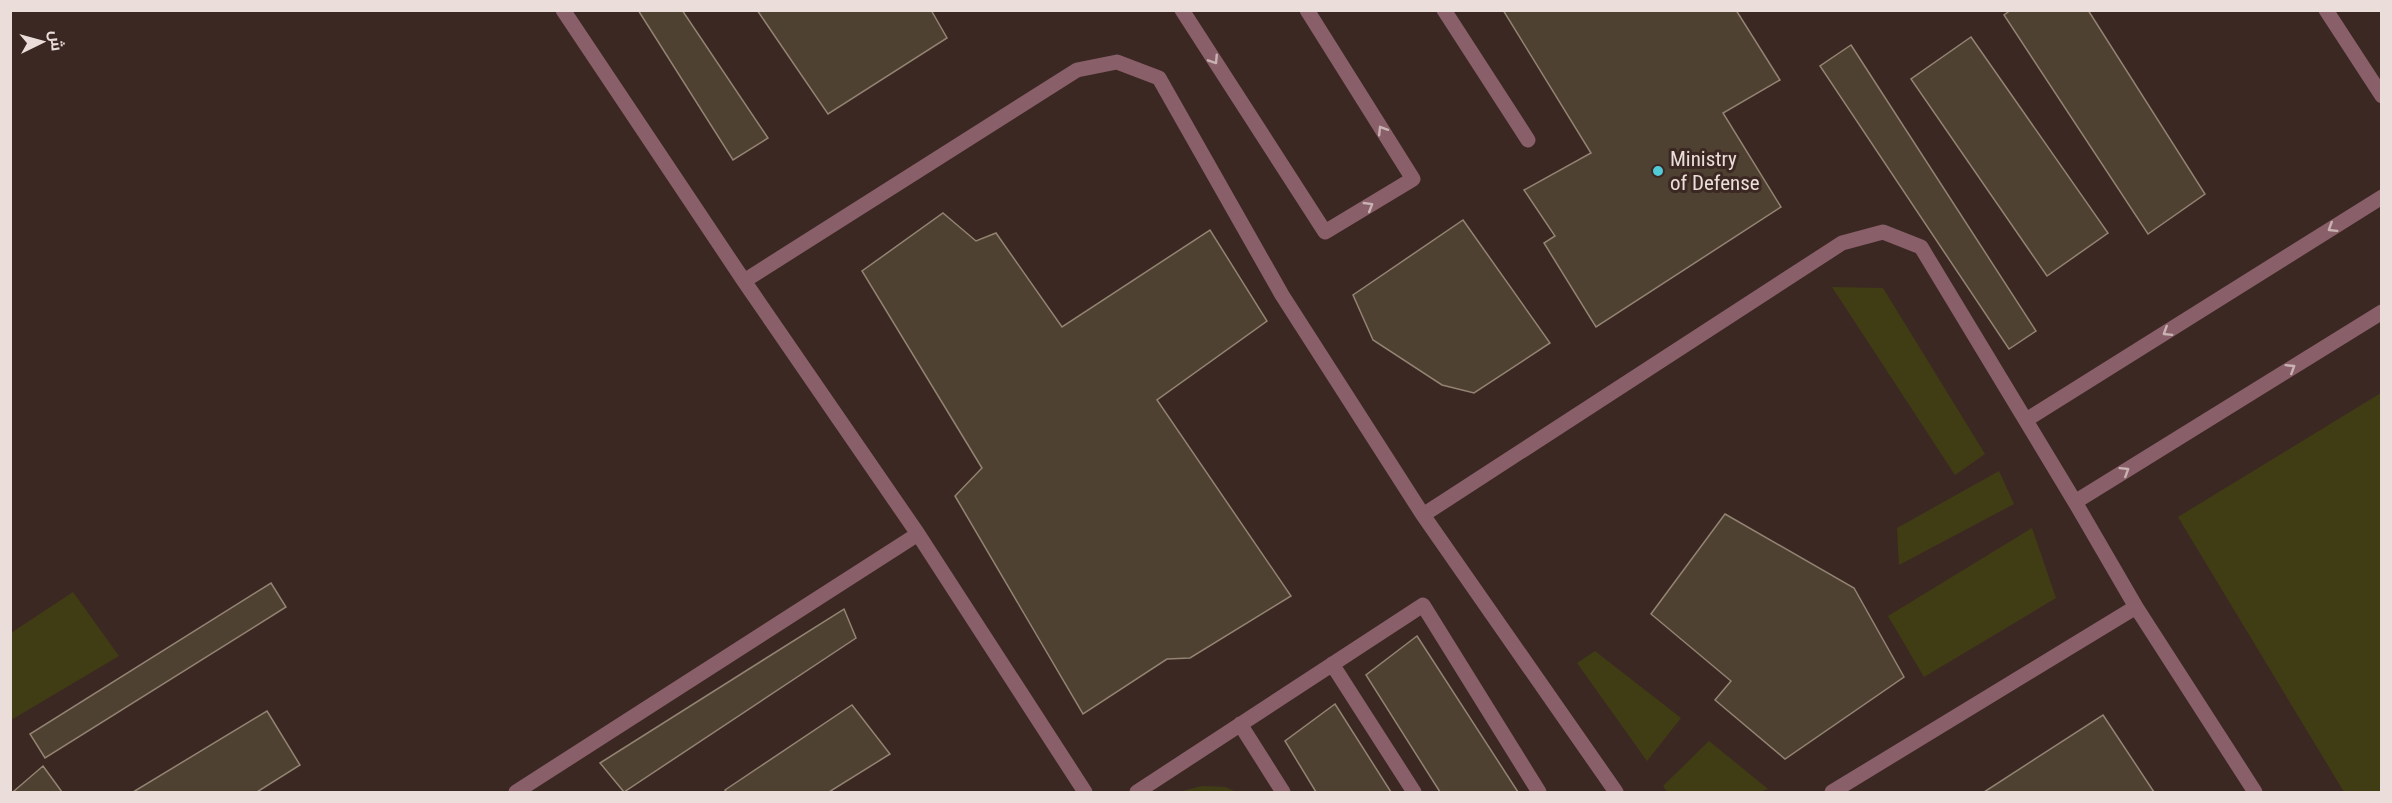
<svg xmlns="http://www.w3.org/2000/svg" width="2392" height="803" viewBox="0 0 2392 803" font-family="'Roboto Condensed',Cairo,sans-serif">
<rect width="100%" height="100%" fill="#3c2823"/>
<path fill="#403d15" d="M 1832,287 L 1883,288 L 1985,454 L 1955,475 Z
M 2381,393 L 2381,792 L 2344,792 L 2178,517 Z
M 1999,471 L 2014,504 L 1899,565 L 1897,528 Z
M 2032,528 L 2056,598 L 1924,677 L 1888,616 Z
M 73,592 L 119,656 L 11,720 L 11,633 Z
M 1595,651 L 1681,718 L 1647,761 L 1577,663 Z
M 1709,741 L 1768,789 L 1760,792 L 1667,792 L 1663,786 Z
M 1202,786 L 1225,787 L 1237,792 L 1179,792 Z"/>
<path fill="#4f4132" stroke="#928372" stroke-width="1.5" d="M 638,10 L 682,10 L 768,138 L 733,160 Z
M 757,10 L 931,10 L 947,38 L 828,114 Z
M 1503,10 L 1736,10 L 1780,80 L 1723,113 L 1781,207 L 1596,327 L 1544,243 L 1555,236 L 1524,190 L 1591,153 Z
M 2011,10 L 2088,10 L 2205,194 L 2148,234 L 2004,15 Z
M 1971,37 L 2108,233 L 2047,276 L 1911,79 Z
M 1851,45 L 2036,331 L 2009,349 L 1820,66 Z
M 943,213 L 976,241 L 996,233 L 1062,327 L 1210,230 L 1267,321 L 1157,400 L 1291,596 L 1190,658 L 1167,659 L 1083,714 L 955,496 L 982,468 L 862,271 Z
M 1463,220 L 1550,343 L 1474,393 L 1442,385 L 1373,340 L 1353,295 Z
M 1725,514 L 1854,588 L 1904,677 L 1785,759 L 1715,700 L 1731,681 L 1651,614 Z
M 271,583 L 286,607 L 45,758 L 30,734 Z
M 844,609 L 856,638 L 624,792 L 600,763 Z
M 1417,636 L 1518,792 L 1440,792 L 1366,675 Z
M 1335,704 L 1391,792 L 1316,792 L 1285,741 Z
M 852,705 L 890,754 L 829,792 L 727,792 L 725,790 Z
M 267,711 L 300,765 L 257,792 L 133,792 Z
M 2103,715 L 2154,792 L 1984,792 Z
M 43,766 L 62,792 L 16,792 L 14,791 Z"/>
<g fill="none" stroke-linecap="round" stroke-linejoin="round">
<path stroke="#895f69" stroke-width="15" d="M 563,10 L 744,281 L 918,534 L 1085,792
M 1182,10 L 1325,232 L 1413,179 L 1307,10
M 1444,10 L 1528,140
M 2326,10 L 2382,96
M 744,281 L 1077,70 L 1117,62 L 1159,78 L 1282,295 L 1423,515 L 1616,792
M 2026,420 L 2382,197
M 2075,502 L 2382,312
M 1423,515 L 1842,243 L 1883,232 L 1921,247 L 2075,502 L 2136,607 L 2255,792
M 1332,664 L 1414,792
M 1240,724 L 1283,792
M 516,792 L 918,534
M 1137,792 L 1423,605 L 1539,792
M 1832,792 L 2136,607"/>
</g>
<defs><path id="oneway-chevron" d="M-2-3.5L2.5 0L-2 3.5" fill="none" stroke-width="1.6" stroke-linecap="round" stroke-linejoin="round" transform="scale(1.5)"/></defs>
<g stroke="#c9b2b2">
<use href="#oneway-chevron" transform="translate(1214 60) rotate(57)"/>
<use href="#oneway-chevron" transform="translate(1382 130) rotate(-122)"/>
<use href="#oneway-chevron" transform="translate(1369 206) rotate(-31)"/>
<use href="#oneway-chevron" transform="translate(2332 228) rotate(148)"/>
<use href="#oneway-chevron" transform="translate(2167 332) rotate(148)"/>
<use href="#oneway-chevron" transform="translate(2291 368) rotate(-32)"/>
<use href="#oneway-chevron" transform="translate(2125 471) rotate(-32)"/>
</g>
<circle fill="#52cbd9" stroke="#3c2823" stroke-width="2" cx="1658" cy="171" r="6"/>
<g text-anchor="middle" stroke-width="6" stroke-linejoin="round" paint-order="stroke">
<g font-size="21" fill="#ebdeda" stroke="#3c2823" text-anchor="start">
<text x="1670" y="166">Ministry<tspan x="1670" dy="24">of Defense</tspan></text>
</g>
</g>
<rect width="2392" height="803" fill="none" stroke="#ebdeda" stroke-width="24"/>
<g transform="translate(42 42) rotate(85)" stroke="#3c2823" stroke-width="4.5" paint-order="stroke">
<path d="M0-4.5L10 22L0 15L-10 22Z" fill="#ebdeda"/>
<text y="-9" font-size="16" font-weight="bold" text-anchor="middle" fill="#ebdeda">ش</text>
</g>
</svg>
